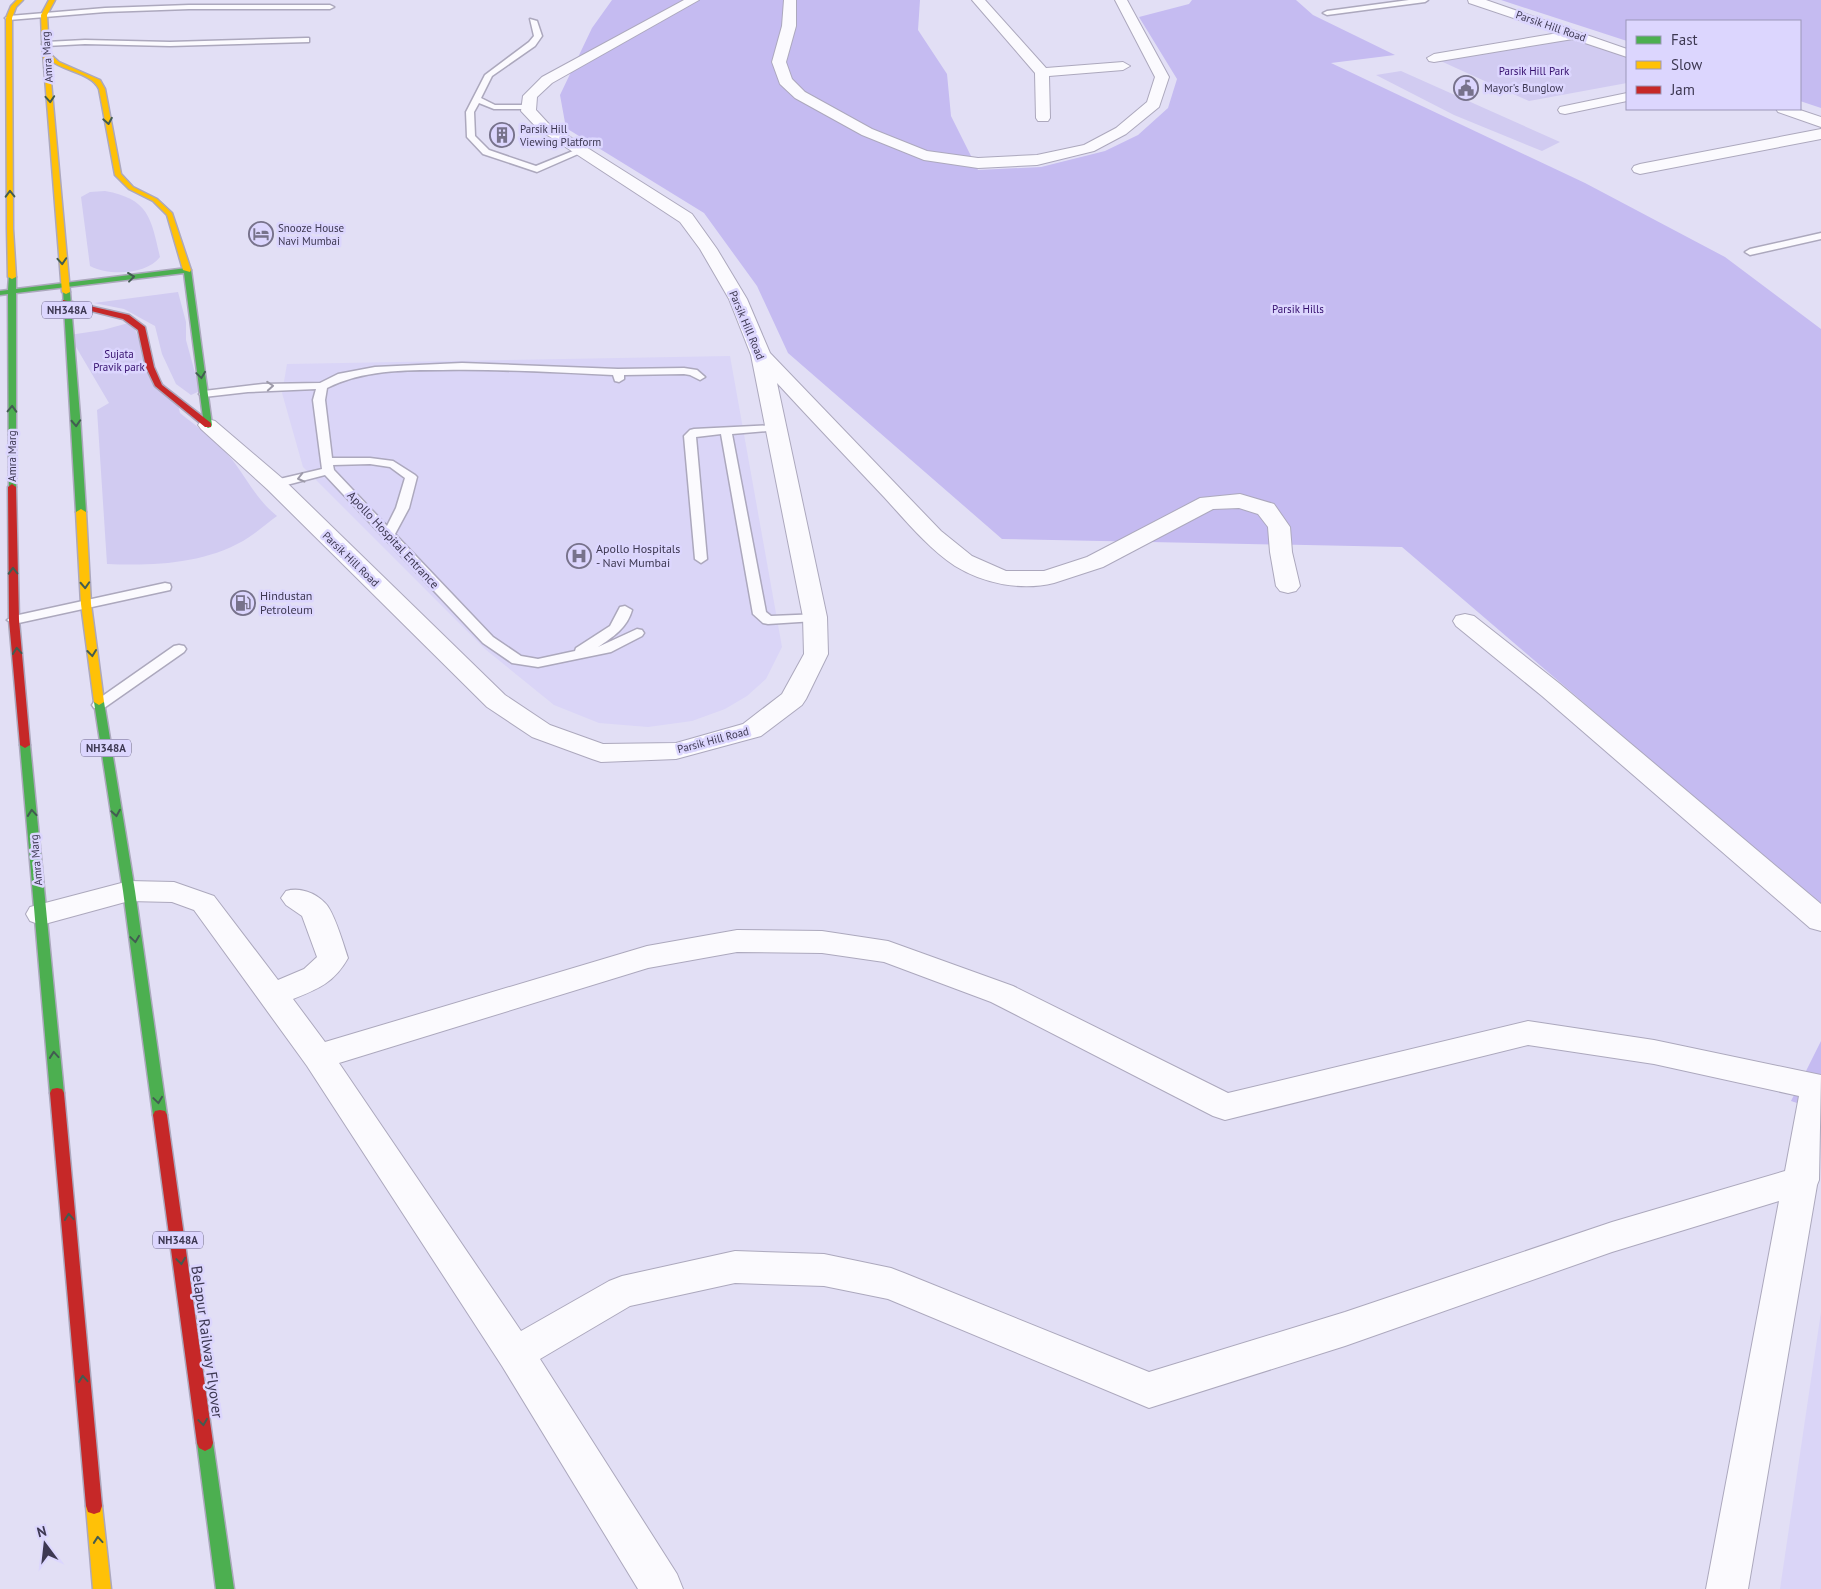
<svg xmlns="http://www.w3.org/2000/svg" width="1821" height="1589" viewBox="0 0 1821 1589" font-family="'PT Sans',sans-serif">
<rect width="100%" height="100%" fill="#e2dff5"/>
<path fill="#dad5f7" d="M 730,356 L 782,647 L 766,679 L 747,696 L 725,709 L 692,721 L 648,727 L 599,723 L 554,705 L 485,649 L 303,467 L 282,393 L 287,364 Z
M 1821,1312 L 1821,1589 L 1780,1589 Z"/>
<path fill="#d1cbf1" d="M 1576,34 L 1627,53 L 1627,83 L 1529,101 L 1434,58 Z
M 1401,71 L 1560,142 L 1542,151 L 1454,115 L 1376,75 Z
M 105,191 C 149,199 151,218 160,257 C 146,275 109,276 90,266 L 81,197 L 90,192 Z
M 178,292 L 186,322 L 186,340 L 200,391 L 191,395 L 176,384 L 162,354 L 155,326 L 124,309 L 94,303 Z
M 132,322 L 150,367 L 177,400 L 180,413 C 199,428 219,443 234,462 C 248,481 258,501 277,516 C 266,524 255,534 243,541 C 202,564 153,566 107,564 L 97,410 L 109,403 L 69,335 L 103,330 Z"/>
<path fill="#c5bbf1" d="M 612,0 L 920,0 L 918,30 L 947,74 L 951,116 L 978,170 L 1041,167 L 1105,151 L 1138,135 L 1168,108 L 1177,79 L 1139,17 L 1189,4 L 1192,0 L 1296,0 L 1313,15 L 1395,55 L 1331,63 L 1585,183 L 1725,257 L 1821,329 L 1821,906 L 1402,547 L 1002,539 L 788,353 L 757,286 L 704,213 L 566,128 L 560,95 L 592,28 Z
M 1501,0 L 1821,0 L 1821,108 L 1800,101 L 1800,21 L 1627,21 L 1627,41 Z
M 1821,1041 L 1821,1111 L 1791,1101 Z"/>
<g fill="none" stroke-linecap="round" stroke-linejoin="round">
<defs>
<path id="lane" d="M 1409,0 L 1428,0 L 1425,2 L 1327,15 L 1323,13 L 1327,11 Z
M 189,5 L 330,5 L 334,7 L 330,9 L 189,9 L 105,12 L 9,20 L 5,18 L 9,16 L 105,8 Z
M 530,19 L 537,21 L 542,36 L 535,46 L 492,76 L 481,98 L 495,105 L 529,105 L 533,107 L 529,109 L 494,109 L 479,103 L 474,112 L 475,136 L 489,150 L 536,166 L 578,149 L 585,151 L 537,172 L 483,154 L 467,137 L 466,112 L 485,75 L 529,42 L 534,36 Z
M 306,38 L 309,38 L 309,42 L 170,46 L 85,44 L 46,46 L 42,44 L 46,42 L 85,40 L 170,42 Z
M 1821,233 L 1821,239 L 1750,255 L 1745,252 L 1750,249 Z
M 462,363 L 618,369 L 684,368 L 697,370 L 705,377 L 700,380 L 690,375 L 684,374 L 624,375 L 624,379 L 619,382 L 615,381 L 613,375 C 556,372 499,369 442,370 C 403,370 363,370 327,388 L 325,400 L 332,458 L 370,458 L 393,461 L 415,475 L 417,477 L 409,508 L 395,534 L 493,637 L 521,656 L 538,659 L 575,651 L 576,648 L 610,626 L 620,607 L 625,606 L 632,610 C 627,628 613,637 598,647 L 637,629 L 642,630 L 644,633 L 642,636 L 611,652 L 538,667 L 512,663 L 483,643 L 325,475 L 275,488 L 271,487 L 269,484 L 271,481 L 322,469 L 313,400 L 316,389 L 248,392 L 204,397 L 199,394 L 204,391 L 263,384 L 320,383 L 338,374 L 375,367 ZM 370,464 L 390,467 L 405,478 L 396,508 L 387,526 L 334,470 L 333,465 Z
M 776,425 L 780,426 L 782,428 L 780,430 L 732,434 L 766,612 L 771,616 L 820,614 L 822,617 L 820,620 L 815,621 L 768,624 L 763,623 L 753,614 L 721,434 L 696,437 L 707,559 L 701,563 L 695,559 L 684,436 L 690,430 L 694,429 Z
M 165,583 L 170,584 L 171,587 L 170,590 L 14,624 L 7,620 L 14,616 Z
M 179,645 L 184,646 L 186,649 L 184,652 L 104,708 L 94,708 L 92,705 L 94,702 L 174,646 Z"/>
<path id="street" d="M 684,0 L 699,0 L 552,83 L 537,97 L 536,110 L 548,123 L 692,214 L 717,249 L 747,299 L 770,353 L 941,531 L 972,556 L 1006,571 L 1044,571 L 1087,557 L 1200,498 L 1240,494 L 1274,504 L 1290,527 L 1292,552 L 1300,586 L 1296,591 L 1288,593 L 1280,591 L 1276,586 L 1270,552 L 1268,527 L 1258,514 L 1239,508 L 1213,509 L 1103,567 L 1054,583 C 1022,591 984,584 955,566 C 928,548 906,521 884,497 C 848,459 812,421 777,383 L 827,617 L 828,654 L 806,699 L 802,705 L 761,736 L 676,759 L 601,762 L 592,759 L 532,737 L 487,707 L 267,489 L 201,429 L 198,425 L 201,421 L 208,419 L 215,421 L 283,479 L 505,695 L 550,725 L 603,744 L 676,743 L 743,724 L 782,694 L 804,654 L 803,617 L 751,355 L 729,299 L 700,249 L 680,222 L 538,129 L 521,111 L 523,96 L 542,77 Z
M 784,0 L 796,0 L 796,26 L 786,62 L 792,79 L 805,92 L 872,129 L 927,151 L 978,158 L 1037,155 L 1084,145 L 1116,128 L 1147,102 L 1155,77 L 1115,0 L 1127,0 L 1169,77 L 1159,107 L 1126,134 L 1094,151 L 1037,165 L 978,168 L 924,160 L 862,135 L 795,98 L 780,84 L 772,62 L 782,26 Z
M 972,0 L 985,0 L 1046,68 L 1123,62 L 1130,66 L 1123,70 L 1049,76 L 1050,118 L 1048,121 L 1038,121 L 1036,118 L 1035,73 Z
M 1468,0 L 1486,0 L 1627,49 L 1627,57 L 1573,39 L 1434,62 L 1429,61 L 1427,58 L 1434,54 L 1558,33 L 1469,3 Z
M 1627,93 L 1627,101 L 1565,114 L 1560,113 L 1558,110 L 1560,107 Z
M 1776,109 L 1797,109 L 1821,117 L 1821,127 L 1778,112 Z
M 1821,129 L 1821,139 L 1640,174 L 1634,172 L 1632,169 L 1634,166 L 1640,164 Z
M 1465,614 L 1474,616 L 1560,684 L 1821,904 L 1821,931 L 1810,928 L 1542,696 L 1456,626 L 1453,621 L 1456,616 Z
M 129,881 L 174,882 L 214,896 L 278,980 L 304,969 L 317,957 L 302,916 L 286,905 L 281,898 L 286,891 C 299,887 315,892 325,903 C 334,911 344,946 348,958 C 334,983 318,989 293,999 L 325,1042 L 647,946 L 737,930 L 822,931 L 888,941 L 1013,986 L 1228,1093 L 1528,1021 L 1654,1040 L 1821,1075 L 1819,1180 L 1817,1185 L 1748,1589 L 1706,1589 L 1779,1201 L 1612,1252 L 1345,1346 L 1149,1408 L 888,1299 L 824,1286 L 735,1283 L 630,1306 L 540,1359 L 677,1574 L 683,1589 L 638,1589 L 502,1366 L 307,1066 L 194,910 L 172,902 L 129,901 L 41,925 L 30,921 L 26,914 L 30,907 ZM 737,952 L 822,953 L 884,962 L 991,1002 L 1213,1116 L 1225,1120 L 1528,1045 L 1654,1064 L 1799,1096 L 1785,1171 L 1612,1222 L 1345,1312 L 1149,1372 L 904,1273 L 891,1268 L 824,1254 L 735,1251 L 622,1276 L 609,1281 L 521,1331 L 339,1063 L 648,968 Z"/>
<path id="fast" d="M 187,268 L 191,270 L 212,425 L 211,427 L 208,428 L 204,425 L 184,273 L 16,293 L 16,487 L 12,490 L 9,489 L 8,294 L 0,295 L 0,291 L 8,290 L 9,275 L 16,277 L 16,289 Z
M 63,290 L 70,292 L 80,416 L 86,512 L 81,515 L 76,512 Z
M 99,699 L 104,702 L 135,891 L 167,1115 L 165,1119 L 160,1120 L 155,1119 L 153,1115 L 123,891 L 94,702 Z
M 25,742 L 30,745 L 64,1093 L 62,1097 L 57,1098 L 52,1097 L 50,1093 L 20,745 Z
M 205,1435 L 211,1438 L 213,1443 L 234,1589 L 216,1589 L 197,1443 L 199,1438 Z"/>
<path id="slow" d="M 17,0 L 23,0 L 16,7 L 12,18 L 13,229 L 16,277 L 12,279 L 8,277 L 7,229 L 6,18 L 11,6 Z
M 49,0 L 55,0 L 47,15 L 49,53 L 59,62 L 100,80 L 105,89 L 121,174 L 133,187 L 157,199 L 172,213 L 191,270 L 190,272 L 183,270 L 167,215 L 153,201 L 129,189 L 115,175 L 99,89 C 91,72 63,72 49,59 L 70,292 L 66,294 L 62,292 L 42,40 L 41,15 Z
M 81,509 L 86,512 L 91,604 L 104,702 L 99,705 L 94,702 L 81,604 L 76,512 Z
M 94,1498 L 100,1500 L 102,1506 L 111,1589 L 93,1589 L 86,1506 L 88,1500 Z"/>
<path id="jam" d="M 63,300 L 129,315 L 145,327 L 154,367 L 162,385 L 211,423 L 211,427 L 205,427 L 155,386 L 146,367 L 138,330 L 123,319 L 63,304 Z
M 12,484 L 16,487 L 19,620 L 30,745 L 25,748 L 20,745 L 9,620 L 8,487 Z
M 57,1088 L 62,1089 L 64,1093 L 102,1506 L 100,1512 L 94,1514 L 88,1512 L 86,1506 L 50,1093 L 52,1089 Z
M 160,1110 L 165,1111 L 167,1115 L 213,1443 L 211,1448 L 205,1451 L 199,1448 L 197,1443 L 153,1115 L 155,1111 Z"/>
</defs>
<use href="#lane" stroke="#aca8bd" stroke-width="3"/>
<use href="#street" stroke="#aca8bd" stroke-width="2"/>
<use href="#fast" stroke="#aca8bd" stroke-width="3"/>
<use href="#slow" stroke="#aca8bd" stroke-width="3"/>
<use href="#jam" stroke="#aca8bd" stroke-width="3"/>
<use href="#lane" fill="#fbfafe" fill-rule="evenodd"/>
<use href="#street" fill="#fbfafe" fill-rule="evenodd"/>
<use href="#fast" fill="#4caf50" fill-rule="evenodd"/>
<use href="#slow" fill="#ffc107" fill-rule="evenodd"/>
<use href="#jam" fill="#c62828" fill-rule="evenodd"/>
</g>
<defs><path id="oneway-chevron" d="M-2-3.5L2.5 0L-2 3.5" fill="none" stroke-width="1.6" stroke-linecap="round" stroke-linejoin="round" transform="scale(1.25)"/></defs>
<g stroke="#425c51">
<use href="#oneway-chevron" transform="translate(50 99) rotate(86)"/>
<use href="#oneway-chevron" transform="translate(108 121) rotate(80)"/>
<use href="#oneway-chevron" transform="translate(10 194) rotate(-91)"/>
<use href="#oneway-chevron" transform="translate(62 261) rotate(86)"/>
<use href="#oneway-chevron" transform="translate(131 277) rotate(-7)"/>
<use href="#oneway-chevron" transform="translate(201 375) rotate(82)"/>
<use href="#oneway-chevron" transform="translate(12 409) rotate(-88)"/>
<use href="#oneway-chevron" transform="translate(76 423) rotate(87)"/>
<use href="#oneway-chevron" transform="translate(13 571) rotate(-91)"/>
<use href="#oneway-chevron" transform="translate(85 585) rotate(87)"/>
<use href="#oneway-chevron" transform="translate(17 651) rotate(-95)"/>
<use href="#oneway-chevron" transform="translate(92 653) rotate(83)"/>
<use href="#oneway-chevron" transform="translate(32 813) rotate(-95)"/>
<use href="#oneway-chevron" transform="translate(116 813) rotate(81)"/>
<use href="#oneway-chevron" transform="translate(135 939) rotate(82)"/>
<use href="#oneway-chevron" transform="translate(54 1055) rotate(-95)"/>
<use href="#oneway-chevron" transform="translate(158 1100) rotate(82)"/>
<use href="#oneway-chevron" transform="translate(69 1217) rotate(-95)"/>
<use href="#oneway-chevron" transform="translate(181 1261) rotate(82)"/>
<use href="#oneway-chevron" transform="translate(83 1379) rotate(-95)"/>
<use href="#oneway-chevron" transform="translate(203 1422) rotate(82)"/>
<use href="#oneway-chevron" transform="translate(98 1540) rotate(-95)"/>
</g>
<g stroke="#9c99a8">
<use href="#oneway-chevron" transform="translate(270 386) rotate(-4)"/>
<use href="#oneway-chevron" transform="translate(301 478) rotate(166)"/>
</g>
<defs>
<symbol id="civic-ring" viewBox="-11 -11 22 22"><circle r="9.5" fill="#dcd6fe" stroke="#77728b" stroke-width="1.5"/><path d="M-.6-6.5H3V-4.5H.6V-3L4-1V1h2V6H-6V1h2V-1L-.6-3ZM-1.2 2.5V6h2.4V2.5Z" fill="#77728b"/></symbol>
<symbol id="building-ring" viewBox="-11 -11 22 22"><circle r="9.5" fill="#dcd6fe" stroke="#77728b" stroke-width="1.5"/><path d="M-4-6H4V6H1V3H-1V6H-4ZM-2.5-4.3h1.7v1.8h-1.7ZM.8-4.3h1.7v1.8H.8ZM-2.5-1h1.7V.8h-1.7ZM.8-1h1.7V.8H.8Z" fill="#77728b"/></symbol>
<symbol id="hotel-ring" viewBox="-11 -11 22 22"><circle r="9.5" fill="#dcd6fe" stroke="#77728b" stroke-width="1.5"/><path d="M-6-4.5h1.5V1H6V5H4.5V3h-9V5H-6ZM-4 0a1.8 1.8 0 1 1 3.6 0ZM.5 0V-2.5h3Q6-2.5 6 0Z" fill="#77728b"/></symbol>
<symbol id="hospital-ring" viewBox="-11 -11 22 22"><circle r="9.5" fill="#dcd6fe" stroke="#77728b" stroke-width="1.5"/><path d="M-5-5h3v3.5h4V-5h3V5h-3V1.5h-4V5h-3Z" fill="#77728b"/></symbol>
<symbol id="fuel-ring" viewBox="-11 -11 22 22"><circle r="9.5" fill="#dcd6fe" stroke="#77728b" stroke-width="1.5"/><path d="M-5.5-6h7V0h2V4h1.3V-2.5L3-4.5l.8-.8L6-3V5H2.5V1h-1V6h-7ZM-4.2-4.7v3.2H.2V-4.7Z" fill="#77728b"/></symbol>
</defs>
<g fill-rule="evenodd">
<use href="#civic-ring" x="1452" y="74" width="28" height="28"/>
<use href="#building-ring" x="488" y="121" width="28" height="28"/>
<use href="#hotel-ring" x="247" y="220" width="28" height="28"/>
<use href="#hospital-ring" x="565" y="542" width="28" height="28"/>
<use href="#fuel-ring" x="229" y="589" width="28" height="28"/>
</g>
<g text-anchor="middle" stroke-width="5" stroke-linejoin="round" paint-order="stroke">
<g font-size="11" fill="#3d3852" stroke="#dcd6fe">
<text transform="translate(1551 26) rotate(19)" y="4">Parsik Hill Road</text>
<text transform="translate(47 57) rotate(-94)" y="4">Amra Marg</text>
<text transform="translate(747 325) rotate(67)" y="4">Parsik Hill Road</text>
<text transform="translate(12 456) rotate(-90)" y="4">Amra Marg</text>
<text transform="translate(351 559) rotate(44)" y="4">Parsik Hill Road</text>
<text transform="translate(713 740) rotate(-15)" y="4">Parsik Hill Road</text>
<text transform="translate(36 860) rotate(-95)" y="4">Amra Marg</text>
</g>
<g font-size="11" fill="#340e6d" stroke="#dcd6fe">
<text x="1534" y="75">Parsik Hill Park</text>
<text x="1298" y="313">Parsik Hills</text>
<text x="119" y="358">Sujata<tspan x="119" dy="13">Pravik park</tspan></text>
</g>
<g font-size="11" fill="#3d3852" stroke="#dcd6fe" text-anchor="start">
<text x="1484" y="92">Mayor's Bunglow</text>
<text x="520" y="133">Parsik Hill<tspan x="520" dy="13">Viewing Platform</tspan></text>
<text x="278" y="232">Snooze House<tspan x="278" dy="13">Navi Mumbai</tspan></text>
</g>
<g fill="#dcd6fe" stroke="#6d6786" stroke-width="1">
<rect x="42" y="301.5" width="50" height="17" rx="4"/>
<rect x="81" y="739.5" width="50" height="17" rx="4"/>
<rect x="153" y="1231.5" width="50" height="17" rx="4"/>
</g>
<g font-size="11" font-weight="bold" fill="#3d3852">
<text x="67" y="314">NH348A</text>
<text x="106" y="752">NH348A</text>
<text x="178" y="1244">NH348A</text>
</g>
<g font-size="12" fill="#3d3852" stroke="#dcd6fe">
<text transform="translate(393 540) rotate(47)" y="4">Apollo Hospital Entrance</text>
</g>
<g font-size="12" fill="#3d3852" stroke="#dcd6fe" text-anchor="start">
<text x="596" y="553">Apollo Hospitals<tspan x="596" dy="14">- Navi Mumbai</tspan></text>
<text x="260" y="600">Hindustan<tspan x="260" dy="14">Petroleum</tspan></text>
</g>
<g font-size="15" fill="#3d3852" stroke="#dcd6fe">
<text transform="translate(207 1342) rotate(82)" y="5">Belapur Railway Flyover</text>
</g>
</g>
<rect x="1626" y="20" width="175" height="90" fill="#dcd6fe" stroke="#9c97b9"/>
<rect x="1636" y="36" width="25" height="8" fill="#4caf50" stroke="#9c97b9"/>
<text x="1671" y="45" font-size="15" fill="#3d3852">Fast</text>
<rect x="1636" y="61" width="25" height="8" fill="#ffc107" stroke="#9c97b9"/>
<text x="1671" y="70" font-size="15" fill="#3d3852">Slow</text>
<rect x="1636" y="86" width="25" height="8" fill="#c62828" stroke="#9c97b9"/>
<text x="1671" y="95" font-size="15" fill="#3d3852">Jam</text>
<g transform="translate(45 1544) rotate(345)" stroke="#dcd6fe" stroke-width="4" paint-order="stroke">
<path d="M0-4L9 19L0 12L-9 19Z" fill="#3d3852"/>
<text y="-8" font-size="14" font-weight="bold" text-anchor="middle" fill="#3d3852">N</text>
</g>
</svg>
